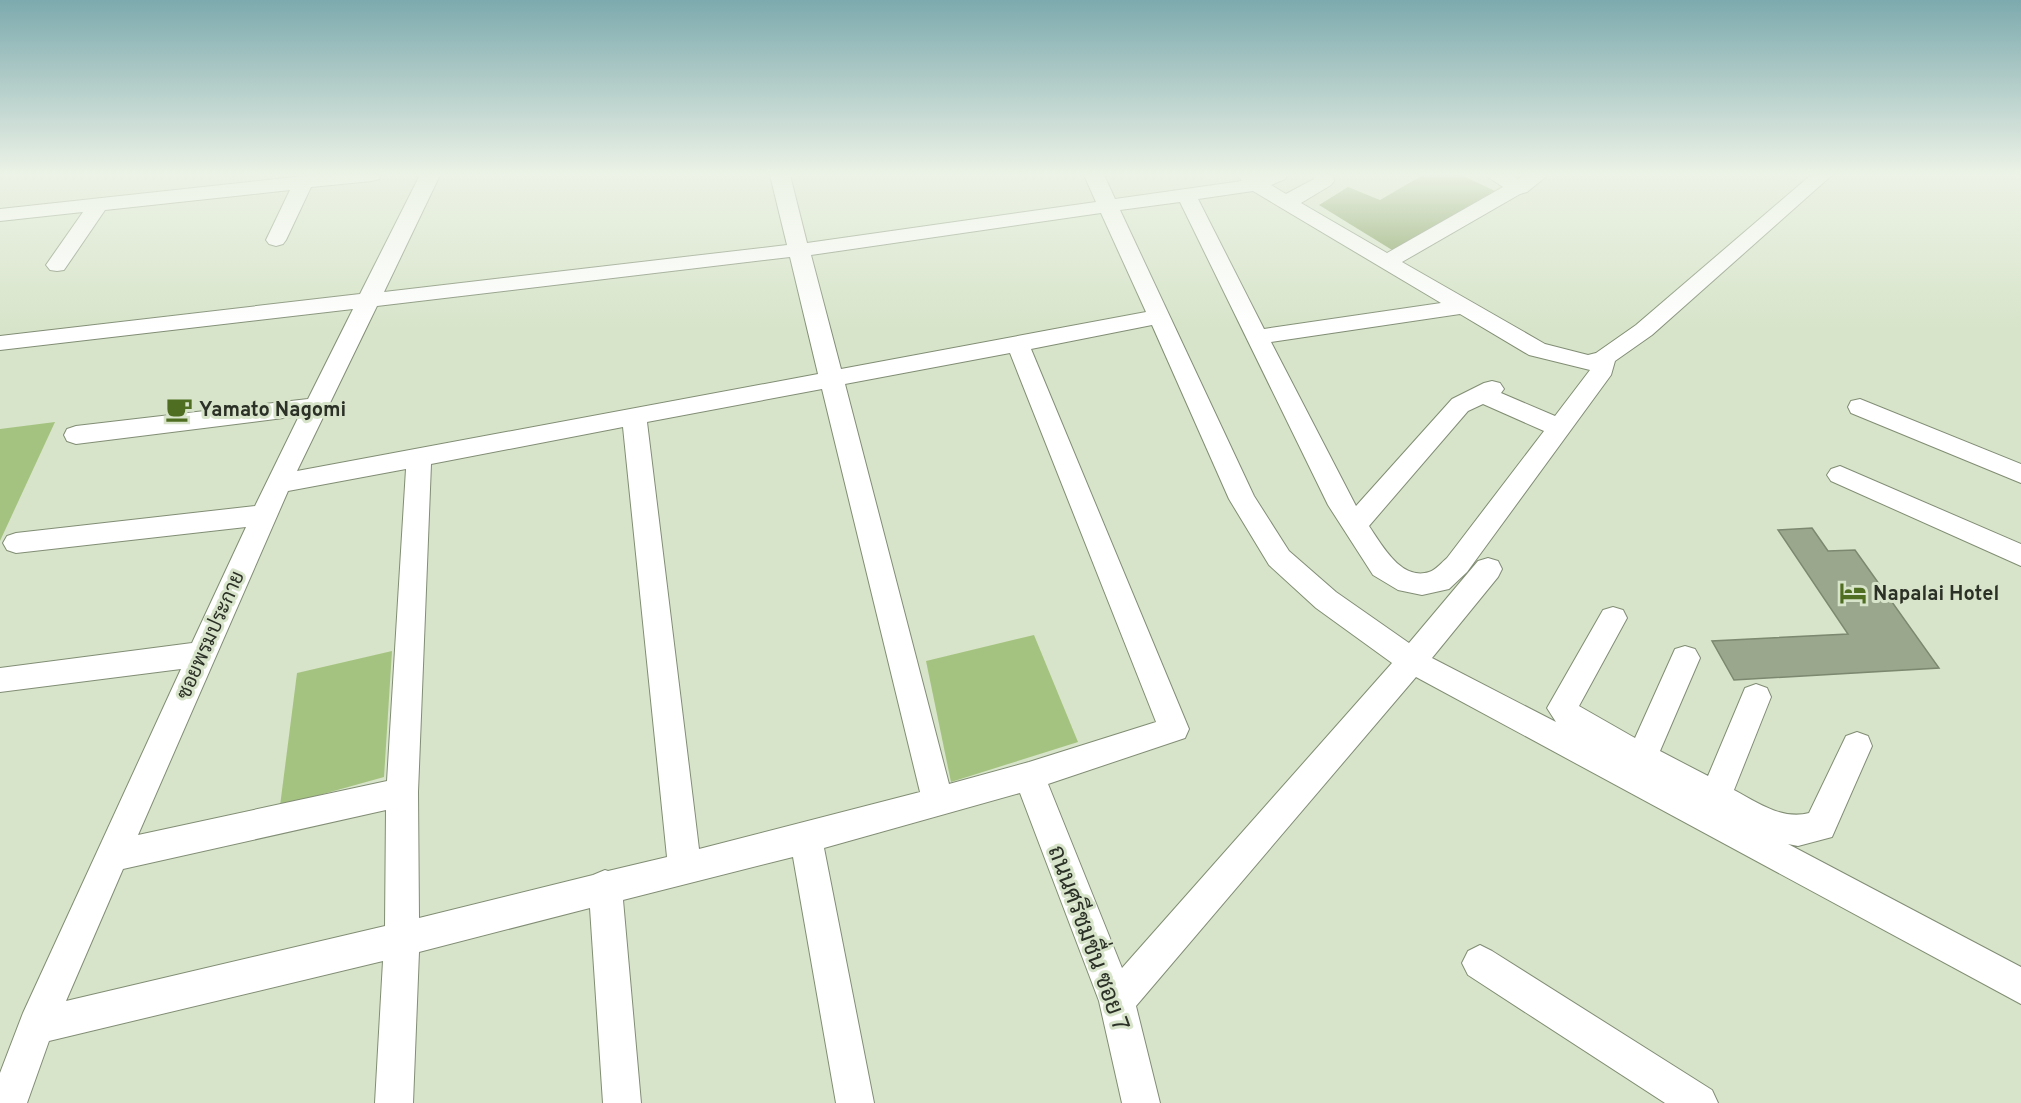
<svg xmlns="http://www.w3.org/2000/svg" width="2021" height="1103" viewBox="0 0 2021 1103" font-family="Overpass,Sarabun,sans-serif">
<rect width="100%" height="100%" fill="#d7e4c9"/>
<path fill="#a5c380" d="M 55,422 L 0,541 L 0,429 Z
M 1034,635 L 1078,742 L 951,782 L 926,661 Z
M 392,651 L 384,777 L 280,806 L 297,673 Z"/>
<path fill="#7e9b57" d="M 1423,175 L 1461,175 L 1497,192 L 1397,253 L 1319,205 L 1348,187 L 1380,200 Z"/>
<path fill="#9ba78d" stroke="#7c886f" stroke-width="1.5" d="M 1812,528 L 1828,551 L 1855,550 L 1939,668 L 1734,680 L 1712,641 L 1848,634 L 1778,530 Z"/>
<g fill="none" stroke-linecap="round" stroke-linejoin="round">
<defs>
<path id="minor" d="M 314,175 L 381,175 L 379,179 L 372,181 L 311,187 L 286,240 L 283,244 L 276,246 L 269,244 L 266,240 L 290,190 L 105,210 L 64,270 L 57,271 L 50,270 L 46,265 L 83,212 L 0,221 L 0,209 Z
M 420,175 L 440,175 L 384,292 L 787,245 L 770,175 L 790,175 L 807,243 L 1096,202 L 1084,175 L 1104,175 L 1115,199 L 1242,181 L 1238,175 L 1287,175 L 1285,179 L 1271,185 L 1286,194 L 1314,179 L 1313,175 L 1333,175 L 1334,181 L 1331,185 L 1301,203 L 1387,253 L 1503,187 L 1485,175 L 1510,175 L 1518,179 L 1524,175 L 1548,175 L 1527,192 L 1520,194 L 1402,262 L 1545,344 L 1588,355 L 1596,353 L 1636,325 L 1811,175 L 1832,175 L 1652,335 L 1615,361 L 1611,375 L 1467,572 L 1449,589 L 1422,595 L 1398,590 L 1373,575 L 1328,505 L 1180,202 L 1120,210 L 1254,496 L 1289,551 L 1336,592 L 1409,643 L 1478,561 L 1488,558 L 1498,561 L 1502,569 L 1498,577 L 1432,658 L 1556,722 L 1547,708 L 1603,610 L 1613,607 L 1623,610 L 1627,618 L 1579,706 L 1635,738 L 1675,649 L 1685,646 L 1695,649 L 1700,658 L 1660,751 L 1708,776 L 1745,688 L 1756,684 L 1767,688 L 1771,697 L 1734,790 C 1758,803 1782,820 1809,813 L 1846,736 L 1857,732 L 1868,736 L 1872,746 L 1832,837 L 1798,846 L 1788,844 L 2021,967 L 2021,1004 L 1416,677 L 1136,1006 L 1160,1103 L 1122,1103 L 1099,1001 L 1020,793 L 824,848 L 874,1103 L 836,1103 L 793,857 L 623,900 L 641,1103 L 603,1103 L 590,908 L 419,952 L 413,1103 L 375,1103 L 383,961 L 49,1041 L 27,1103 L 0,1103 L 0,1073 L 23,1013 L 181,669 L 0,692 L 0,668 L 192,643 L 246,527 L 16,553 L 7,550 L 3,543 L 7,536 L 16,533 L 255,506 L 299,416 L 76,444 L 67,441 L 64,435 L 67,429 L 76,426 L 308,399 L 353,309 L 0,350 L 0,336 L 360,294 ZM 1253,191 L 1441,303 L 1264,329 L 1198,199 ZM 1101,213 L 1146,312 L 841,369 L 811,255 ZM 790,257 L 818,374 L 297,471 L 377,306 ZM 1460,314 L 1529,355 L 1590,370 L 1555,416 L 1501,393 L 1504,389 L 1500,383 L 1492,381 L 1484,383 L 1452,399 L 1356,506 L 1271,342 ZM 1152,325 L 1229,499 L 1269,565 L 1316,608 L 1392,663 L 1122,968 L 1048,784 L 1185,738 L 1189,729 L 1031,349 ZM 1010,353 L 1156,722 L 1029,762 L 949,784 L 845,384 ZM 822,389 L 920,792 L 699,849 L 647,422 ZM 1483,404 L 1544,431 L 1447,558 C 1442,562 1436,570 1429,572 C 1401,581 1382,545 1369,526 L 1468,411 ZM 623,427 L 667,857 L 608,871 L 605,870 L 593,875 L 419,918 L 418,792 L 431,464 ZM 406,469 L 387,781 L 138,835 L 288,491 ZM 386,810 L 385,926 L 66,1001 L 123,869 Z
M 1860,399 L 2021,464 L 2021,483 L 1851,413 L 1848,407 L 1851,401 Z
M 1840,466 L 2021,544 L 2021,566 L 1831,481 L 1827,475 L 1831,469 Z
M 1480,945 L 1492,951 L 1712,1090 L 1718,1103 L 1665,1103 L 1468,975 L 1462,963 L 1468,951 Z"/>
</defs>
<use href="#minor" stroke="#818d74" stroke-width="2"/>
<use href="#minor" fill="#fff" fill-rule="evenodd"/>
</g>
<linearGradient id="sky" x2="0" y2="1"><stop stop-color="#7daaae"/><stop offset="0.53" stop-color="#edf3e7"/><stop offset="1" stop-color="#edf3e7" stop-opacity="0"/></linearGradient>
<rect width="2021" height="330" fill="url(#sky)"/>
<defs>
<symbol id="cafe-bare" viewBox="-9 -9 18 18"><path d="M-5.5-4.5H6V0H3Q3 3.5 0 3.5H-2.5Q-5.5 3.5-5.5 0ZM3-3.2v2h1.7v-2ZM-6 4.5H4V6H-6Z" fill="#506e22" stroke="#d7e4c9" stroke-width="2.5" paint-order="stroke"/></symbol>
<symbol id="hotel-bare" viewBox="-9 -9 18 18"><path d="M-6-4.5h1.5V1H6V5H4.5V3h-9V5H-6ZM-4 0a1.8 1.8 0 1 1 3.6 0ZM.5 0V-2.5h3Q6-2.5 6 0Z" fill="#506e22" stroke="#d7e4c9" stroke-width="2.5" paint-order="stroke"/></symbol>
</defs>
<g fill-rule="evenodd">
<use href="#cafe-bare" x="160" y="390" width="38" height="38"/>
<use href="#hotel-bare" x="1834" y="574" width="38" height="38"/>
</g>
<g text-anchor="middle" stroke-width="6" stroke-linejoin="round" paint-order="stroke">
<g font-size="20" font-weight="bold" fill="#2c3127" stroke="#d7e4c9" text-anchor="start">
<text x="199" y="416">Yamato Nagomi</text>
<text x="1873" y="600">Napalai Hotel</text>
</g>
<g font-size="20" fill="#2c3127" stroke="#d7e4c9">
<text transform="translate(210 635) rotate(-66)" y="7">ซอยพรมประกาย</text>
</g>
<g font-size="24" fill="#2c3127" stroke="#d7e4c9">
<text transform="translate(1089 938) rotate(70)" y="8">ถนนศรีชมชื่น ซอย 7</text>
</g>
</g>
</svg>
